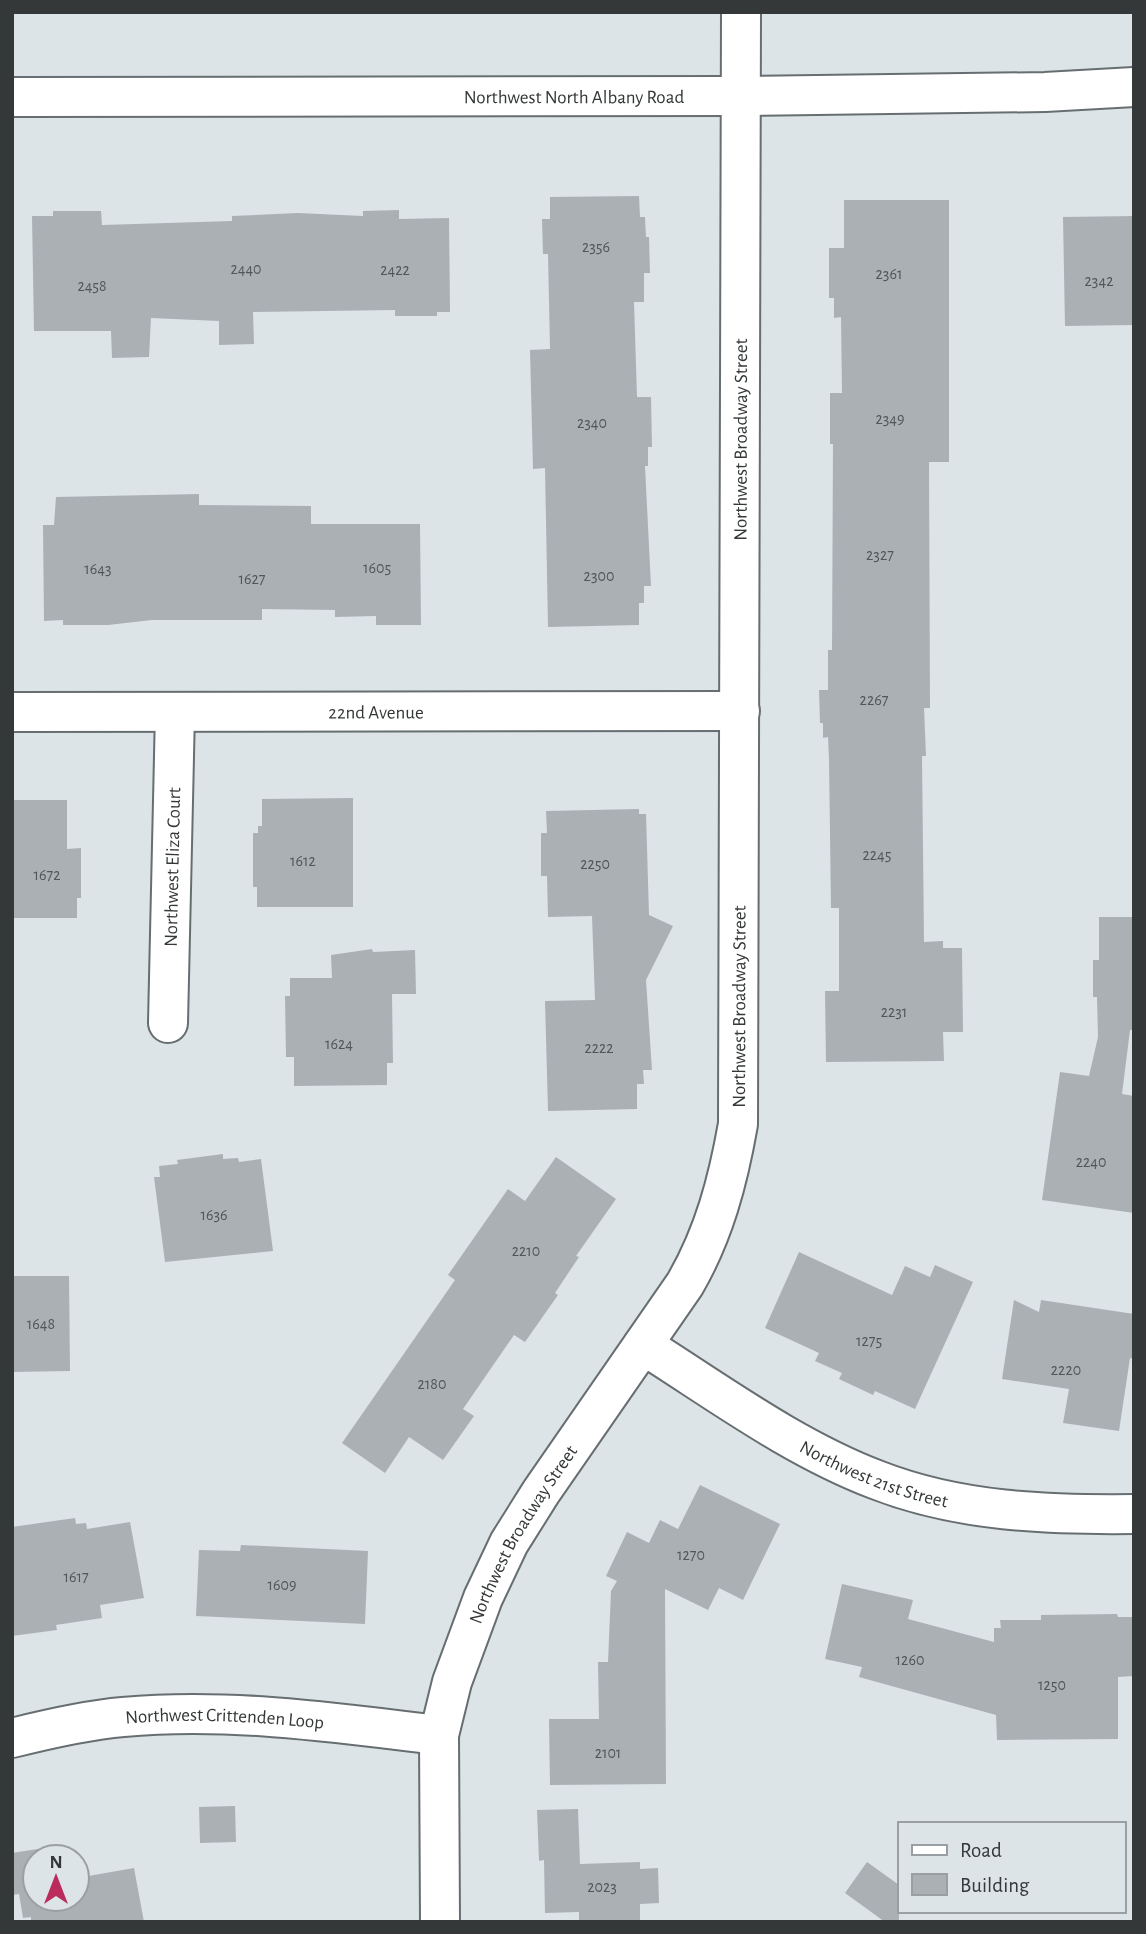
<svg xmlns="http://www.w3.org/2000/svg" width="1146" height="1934" viewBox="0 0 1146 1934" font-family="'Alegreya Sans',sans-serif">
<rect width="100%" height="100%" fill="#dce4e8"/>
<path fill="#abb0b5" d="M 639,196 L 640,217 L 645,217 L 646,237 L 649,237 L 650,273 L 644,273 L 644,302 L 634,302 L 637,397 L 651,397 L 652,447 L 648,447 L 648,466 L 645,466 L 651,586 L 644,586 L 644,603 L 639,603 L 639,625 L 548,627 L 545,468 L 533,469 L 530,350 L 550,349 L 548,254 L 543,254 L 542,219 L 550,219 L 550,197 Z
M 844,200 L 949,200 L 949,462 L 929,462 L 930,708 L 924,708 L 926,756 L 922,756 L 924,942 L 943,941 L 943,948 L 962,948 L 963,1032 L 943,1032 L 944,1061 L 826,1062 L 825,991 L 839,991 L 839,908 L 831,908 L 829,759 L 828,737 L 823,738 L 823,723 L 820,723 L 819,690 L 828,690 L 828,650 L 832,650 L 833,444 L 830,444 L 830,393 L 842,393 L 841,317 L 834,318 L 834,298 L 829,298 L 829,248 L 844,248 Z
M 399,210 L 399,219 L 449,218 L 450,312 L 437,312 L 437,316 L 395,316 L 395,310 L 253,312 L 254,344 L 219,345 L 219,321 L 151,318 L 149,357 L 112,358 L 111,331 L 34,331 L 32,216 L 53,216 L 53,211 L 101,211 L 102,225 L 232,221 L 232,216 L 298,213 L 363,216 L 363,211 Z
M 1134,216 L 1134,325 L 1065,326 L 1063,217 Z
M 199,494 L 199,505 L 311,506 L 311,524 L 420,524 L 421,625 L 376,625 L 376,616 L 335,617 L 335,610 L 262,609 L 262,620 L 152,620 L 108,625 L 63,625 L 63,620 L 44,621 L 43,525 L 54,525 L 56,497 Z
M 353,798 L 353,907 L 257,907 L 257,887 L 253,887 L 253,833 L 258,833 L 258,826 L 262,826 L 262,799 Z
M 12,800 L 67,800 L 67,849 L 81,848 L 81,898 L 77,898 L 77,918 L 12,918 Z
M 639,809 L 639,814 L 646,814 L 649,915 L 673,926 L 646,980 L 652,1070 L 643,1070 L 644,1084 L 637,1084 L 637,1109 L 548,1111 L 545,1001 L 595,1000 L 592,916 L 548,917 L 547,876 L 541,876 L 541,833 L 547,833 L 546,811 Z
M 1099,917 L 1134,917 L 1134,1030 L 1130,1030 L 1122,1094 L 1134,1096 L 1134,1213 L 1042,1200 L 1060,1072 L 1089,1076 L 1098,1037 L 1097,997 L 1093,997 L 1093,960 L 1099,960 Z
M 372,949 L 373,952 L 415,950 L 416,994 L 392,994 L 393,1063 L 387,1063 L 387,1085 L 294,1086 L 294,1057 L 286,1057 L 285,996 L 290,996 L 290,978 L 332,978 L 331,955 Z
M 223,1154 L 223,1159 L 238,1158 L 239,1162 L 261,1159 L 273,1251 L 165,1262 L 154,1177 L 160,1177 L 159,1166 L 178,1164 L 177,1160 Z
M 556,1157 L 616,1199 L 576,1256 L 579,1257 L 555,1293 L 558,1295 L 525,1342 L 514,1335 L 463,1409 L 474,1416 L 443,1460 L 409,1437 L 385,1473 L 342,1443 L 455,1280 L 448,1275 L 508,1189 L 525,1201 Z
M 799,1252 L 892,1295 L 905,1266 L 930,1277 L 935,1265 L 973,1282 L 915,1409 L 875,1391 L 873,1395 L 839,1379 L 842,1373 L 815,1361 L 819,1353 L 765,1328 Z
M 12,1276 L 69,1276 L 70,1371 L 12,1372 Z
M 1014,1300 L 1039,1312 L 1041,1300 L 1134,1314 L 1134,1359 L 1130,1358 L 1119,1431 L 1063,1423 L 1069,1389 L 1002,1379 Z
M 700,1485 L 780,1524 L 743,1600 L 719,1588 L 708,1610 L 665,1589 L 666,1784 L 550,1785 L 549,1719 L 599,1719 L 598,1662 L 608,1662 L 611,1591 L 617,1581 L 606,1576 L 627,1532 L 649,1543 L 660,1520 L 678,1529 Z
M 75,1518 L 76,1524 L 86,1523 L 87,1529 L 130,1522 L 144,1598 L 100,1605 L 102,1618 L 56,1625 L 57,1630 L 12,1636 L 12,1527 Z
M 241,1545 L 368,1551 L 365,1624 L 196,1616 L 199,1550 L 240,1551 Z
M 842,1584 L 913,1600 L 908,1619 L 994,1642 L 994,1628 L 1001,1628 L 1000,1620 L 1041,1620 L 1041,1615 L 1117,1614 L 1118,1617 L 1134,1617 L 1134,1676 L 1118,1677 L 1118,1739 L 997,1740 L 996,1715 L 859,1677 L 862,1667 L 825,1659 Z
M 235,1806 L 236,1842 L 200,1843 L 199,1807 Z
M 578,1809 L 580,1864 L 640,1862 L 640,1869 L 658,1868 L 659,1903 L 640,1904 L 640,1922 L 579,1922 L 579,1912 L 545,1913 L 544,1860 L 539,1861 L 537,1810 Z
M 63,1845 L 65,1857 L 35,1857 L 35,1899 L 77,1899 L 77,1878 L 134,1868 L 144,1922 L 31,1922 L 31,1917 L 23,1918 L 19,1894 L 12,1895 L 12,1853 Z
M 867,1862 L 899,1885 L 899,1922 L 885,1922 L 845,1893 Z"/>
<g fill="none" stroke-linecap="round" stroke-linejoin="round">
<defs>
<g id="street">
<path id="s1" d="M 12,712 L 740,711"/>
<path id="s2" d="M 168,1023 L 175,712"/>
<path id="s3" d="M 643,1345 C 719,1393 793,1448 877,1480 C 959,1512 1048,1515 1134,1514"/>
<path id="s4" d="M 12,1738 C 48,1729 87,1720 123,1717 C 229,1707 335,1723 439,1735"/>
<path id="s5" d="M 440,1922 L 439,1735 L 452,1682 L 483,1598 L 509,1543 L 541,1492 L 685,1284 C 714,1234 728,1181 738,1124 L 741,12"/>
</g>
<g id="secondary">
<path id="s6" d="M 12,97 L 741,96 L 1045,92 L 1134,87"/>
</g>
</defs>
<use href="#street" stroke="#676e71" stroke-width="42"/>
<use href="#secondary" stroke="#676e71" stroke-width="42"/>
<use href="#street" stroke="#fff" stroke-width="38"/>
<use href="#secondary" stroke="#fff" stroke-width="38"/>
</g>
<g text-anchor="middle" stroke-width="7" stroke-linejoin="round" paint-order="stroke">
<g font-size="16" fill="#525658">
<text x="596" y="252">2356</text>
<text x="246" y="274">2440</text>
<text x="395" y="275">2422</text>
<text x="889" y="279">2361</text>
<text x="1099" y="286">2342</text>
<text x="92" y="291">2458</text>
<text x="890" y="424">2349</text>
<text x="592" y="428">2340</text>
<text x="880" y="560">2327</text>
<text x="377" y="573">1605</text>
<text x="98" y="574">1643</text>
<text x="599" y="581">2300</text>
<text x="252" y="584">1627</text>
<text x="874" y="705">2267</text>
<text x="877" y="860">2245</text>
<text x="303" y="866">1612</text>
<text x="595" y="869">2250</text>
<text x="47" y="880">1672</text>
<text x="894" y="1017">2231</text>
<text x="339" y="1049">1624</text>
<text x="599" y="1053">2222</text>
<text x="1091" y="1167">2240</text>
<text x="214" y="1220">1636</text>
<text x="526" y="1256">2210</text>
<text x="41" y="1329">1648</text>
<text x="869" y="1346">1275</text>
<text x="1066" y="1375">2220</text>
<text x="432" y="1389">2180</text>
<text x="691" y="1560">1270</text>
<text x="76" y="1582">1617</text>
<text x="282" y="1590">1609</text>
<text x="910" y="1665">1260</text>
<text x="1052" y="1690">1250</text>
<text x="608" y="1758">2101</text>
<text x="602" y="1892">2023</text>
</g>
<g font-size="19" fill="#353839" stroke="#dce4e8">
<text dy="7" stroke="none"><textPath href="#s6" startOffset="562">Northwest North Albany Road</textPath></text>
<text dy="7" stroke="none"><textPath href="#s5" startOffset="1559">Northwest Broadway Street</textPath></text>
<text dy="7" stroke="none"><textPath href="#s1" startOffset="364">22nd Avenue</textPath></text>
<text dy="7" stroke="none"><textPath href="#s2" startOffset="156">Northwest Eliza Court</textPath></text>
<text dy="7" stroke="none"><textPath href="#s5" startOffset="992">Northwest Broadway Street</textPath></text>
<text dy="7" stroke="none"><textPath href="#s3" startOffset="266">Northwest 21st Street</textPath></text>
<text dy="7" stroke="none"><textPath href="#s5" startOffset="406">Northwest Broadway Street</textPath></text>
<text dy="7" stroke="none"><textPath href="#s4" startOffset="215">Northwest Crittenden Loop</textPath></text>
</g>
</g>
<rect width="1146" height="1934" fill="none" stroke="#353839" stroke-width="28"/>
<rect x="898" y="1822" width="228" height="91" fill="#dce4e8" stroke="#999fa2" stroke-width="2"/>
<rect x="912" y="1845" width="35" height="10" fill="#ffffff" stroke="#999fa2" stroke-width="2"/>
<text x="960" y="1857" font-size="21" fill="#353839">Road</text>
<rect x="912" y="1874" width="35" height="21" fill="#abb0b5" stroke="#999fa2" stroke-width="2"/>
<text x="960" y="1892" font-size="21" fill="#353839">Building</text>
<g transform="translate(56 1878)"><circle r="33" fill="#dce4e8" stroke="#999fa2" stroke-width="2"/>
<path d="M0-5L12 26L0 18L-12 26Z" fill="#ba2c5c"/>
<text y="-10" font-size="19" font-weight="bold" text-anchor="middle" fill="#353839">N</text>
</g>
</svg>
